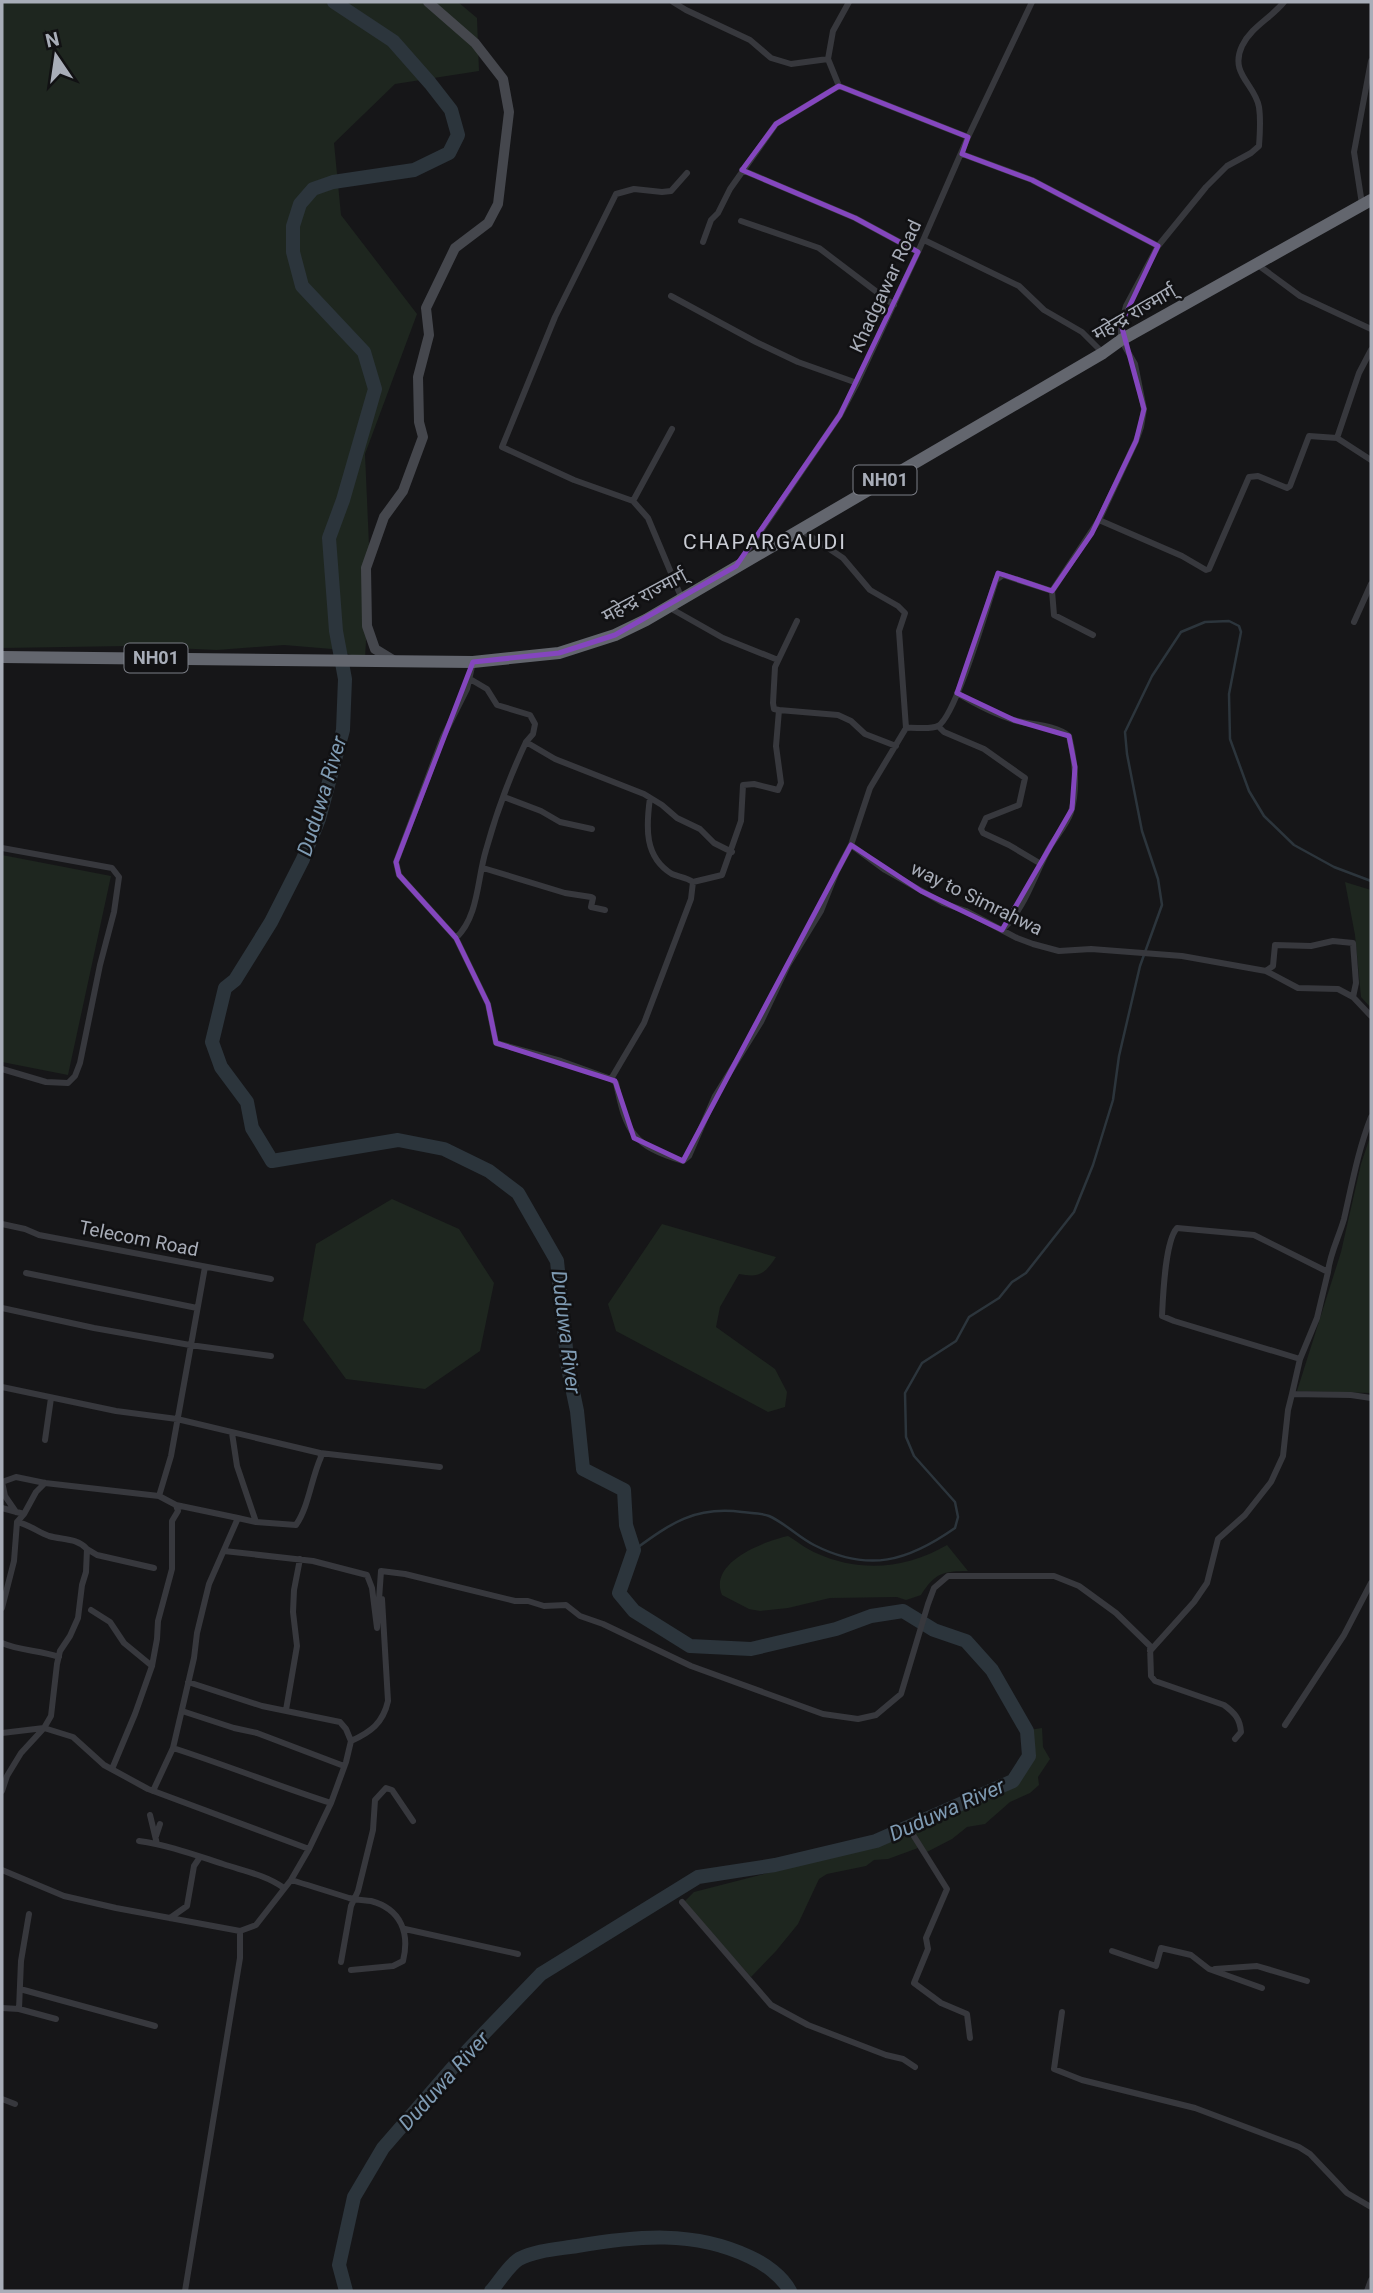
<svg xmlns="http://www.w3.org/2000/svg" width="1373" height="2293" viewBox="0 0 1373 2293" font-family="Roboto,'Noto Sans Devanagari',sans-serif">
<rect width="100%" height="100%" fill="#161618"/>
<path fill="#1e261f" d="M 2,2 L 458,2 L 477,18 L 479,71 L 395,84 L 334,143 L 341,215 L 417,314 L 365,454 L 370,568 L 365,659 L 332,649 L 284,645 L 217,650 L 129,646 L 2,648 Z
M 2,855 L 111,876 L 68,1075 L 2,1062 Z
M 1345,882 L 1371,890 L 1371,1008 L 1361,997 L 1355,935 Z
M 1371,1134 L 1371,1393 L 1297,1391 L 1341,1252 L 1361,1164 Z
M 392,1199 L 459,1229 L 494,1283 L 480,1351 L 425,1389 L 346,1379 L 303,1320 L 316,1244 Z
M 662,1224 L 776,1257 C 765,1274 759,1278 739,1274 L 720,1307 L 716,1327 L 775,1369 L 787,1392 L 785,1407 L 768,1412 L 616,1331 L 608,1304 Z
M 788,1536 C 797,1541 806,1549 816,1553 C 860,1573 906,1569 947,1545 L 968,1571 C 943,1571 935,1573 921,1595 L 906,1600 L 897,1597 L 830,1598 L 788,1608 L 760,1611 L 749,1609 L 722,1595 C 708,1562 765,1541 788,1536 Z
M 1042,1728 L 1043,1747 L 1050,1759 L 1038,1777 L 1039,1785 L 1030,1793 L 1010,1802 L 985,1824 L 967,1827 L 952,1839 L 925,1853 L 914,1832 L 969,1803 L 995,1785 L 1018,1776 L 1030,1759 L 1029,1730 Z
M 910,1833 L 918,1848 L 888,1859 L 874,1860 L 866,1866 L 827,1874 L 819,1879 L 798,1924 L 776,1951 L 751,1977 L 684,1902 L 694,1892 L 884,1843 Z"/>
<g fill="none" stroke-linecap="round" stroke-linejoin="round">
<path stroke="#2c353c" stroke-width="2.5" d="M 634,1550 C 671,1523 695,1506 742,1512 C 750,1513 762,1513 769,1516 C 785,1523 798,1537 814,1545 C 869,1573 908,1561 955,1528 L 958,1517 L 955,1502 L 914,1456 L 906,1437 L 905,1393 L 922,1363 L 956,1341 L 969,1317 L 999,1298 L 1012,1282 L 1026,1273 L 1074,1212 L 1093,1165 L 1113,1100 L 1119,1056 L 1140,966 L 1162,905 L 1158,879 L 1142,831 L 1127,754 L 1125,732 L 1152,676 L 1181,632 L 1205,622 L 1229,621 L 1239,626 L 1241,632 L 1229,694 L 1230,739 L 1249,791 L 1264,816 L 1294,845 L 1334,867 L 1371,881"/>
<path stroke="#2c353c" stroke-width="14" d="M 334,2 L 393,41 L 430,83 L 451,110 L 458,135 L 449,153 L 414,170 L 333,182 L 313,189 L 300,204 L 293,226 L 293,252 L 302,286 L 364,352 L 375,389 L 343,500 L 329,538 L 336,631 L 345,679 L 343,730 L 319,819 L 303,859 L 271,922 L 235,980 L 225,988 L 212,1042 L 221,1067 L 247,1102 L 252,1128 L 272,1161 L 398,1140 L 444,1149 L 489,1171 L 518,1193 L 557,1261 L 568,1368 L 577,1411 L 583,1469 L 624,1490 L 626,1525 L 634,1550 L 619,1593 L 634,1611 L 690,1646 L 751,1649 L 836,1629 L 871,1616 L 903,1611 L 934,1630 L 966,1641 L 992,1670 L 1027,1731 L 1029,1756 L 1013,1781 L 876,1841 L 775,1865 L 698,1877 L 541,1974 L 468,2050 L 383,2148 L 354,2197 L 339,2265 L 346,2291
M 491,2291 C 499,2282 509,2265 519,2259 C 536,2250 559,2249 577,2246 C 636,2236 694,2230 750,2257 C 765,2264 782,2276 790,2291"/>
<path stroke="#37383d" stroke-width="6" d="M 673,2 L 686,10 L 750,40 L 771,58 L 791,64 L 828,59
M 839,86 L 828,59 L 833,31 L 849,2
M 962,154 L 1032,180 L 1158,246
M 742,170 L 855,218 L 918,252
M 1362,204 L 1354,152 L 1371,61
M 741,221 L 819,248 L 894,305
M 924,240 L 1019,286 L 1044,310 L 1082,332 L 1103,353
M 703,242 L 711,220 L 718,213 L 730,189 L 776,124 L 839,86 L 968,137
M 1258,265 L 1300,296 L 1371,329
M 671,296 L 756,342 L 798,362 L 857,383
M 1337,438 L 1359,373 L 1371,350
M 633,501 L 672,429
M 1099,520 L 1182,556 L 1206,570 L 1209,569 L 1249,477 L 1258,476 L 1287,488 L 1290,486 L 1309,436 L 1337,438 L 1371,460
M 801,530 L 843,558 L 870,590 L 898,606 L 905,613 L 899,631 L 906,728
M 739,563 L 840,415 L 857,383 L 918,252 L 968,137 L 1032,2
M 1052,591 L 1054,615 L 1093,635
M 682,599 L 648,518 L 633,501 L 574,480 L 502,447 L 555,317 L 616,194 L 634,189 L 662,192 L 671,191 L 687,173
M 670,608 L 723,638 L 778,660
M 1354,622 L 1371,584
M 473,662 L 467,689 L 443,737 L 396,862 L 399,875 L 456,938 L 488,1004 L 496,1043 L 561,1061 L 611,1079 L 616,1083 C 626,1132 633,1146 683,1161 L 689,1156 L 715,1096 L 761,1022 L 788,965 L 821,911 L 837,871 L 851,845 L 870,788 L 906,728 C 915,727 930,730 938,726 C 956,716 988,604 996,580 L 1003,575 L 1052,591 L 1099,520 L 1136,441 L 1141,427 L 1144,409 L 1135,364 L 1121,340 L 1121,324 L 1126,306 L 1158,246 L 1206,187 L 1227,166 L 1251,153 L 1259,146 C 1260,133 1261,120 1259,107 C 1255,84 1229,74 1242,46 C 1251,27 1271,18 1284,2
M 470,679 L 487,689 L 497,705 L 530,715 L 535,724 L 533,734 L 526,742 L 555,759 L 644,794 L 662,805 L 677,818 L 700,829 L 714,843 L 732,852
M 957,693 C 975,704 996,715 1017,721 C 1034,725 1055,725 1069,736 C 1075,760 1078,788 1071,812 C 1067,824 1058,834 1051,845 C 1035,872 1026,908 1002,930
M 779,710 L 774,709 L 773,703 L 775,667 L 797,621
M 938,726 L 944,732 L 984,749 L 1025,778 L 1019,805 L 986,818 L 981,829 L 983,833 L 1009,845 L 1041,864
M 504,797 L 541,811 L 560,822 L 592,829
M 851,845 L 885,870 L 943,903 L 966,911 L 1017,938 L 1033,944 L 1059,951 L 1091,949 L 1182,956 L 1266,971 L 1273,966 L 1275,945 L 1311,946 L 1333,941 L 1353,943 L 1356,983 L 1353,997 L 1371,1016
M 2,848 L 112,868 L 119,877 L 114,912 L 100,965 L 80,1063 L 75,1076 L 68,1083 L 46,1082 L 2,1069
M 483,868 L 565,893 L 591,897 L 593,898 L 591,907 L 605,910
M 693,882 L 722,875 L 741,821 L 743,785 L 754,784 L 778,790 L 781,783 L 776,746 L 779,710 L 838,715 L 851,721 L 865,734 L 896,746
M 456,938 C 479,916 477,879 486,850 C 496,814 510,776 526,742
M 1266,971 L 1298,988 L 1338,989 L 1353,997
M 611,1079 L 644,1023 L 691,899 L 693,882 C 686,877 679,877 672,874 C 644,857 646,827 650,798
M 2,1224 L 25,1229 L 39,1235 L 271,1279
M 1328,1272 C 1330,1253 1339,1237 1344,1219 C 1352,1184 1358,1150 1371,1117
M 26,1273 L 197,1308
M 2,1308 L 94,1328 L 190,1345 L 271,1356
M 1300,1359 L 1174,1321 L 1162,1316 C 1163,1296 1165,1241 1177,1228 L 1254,1235 L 1328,1272 L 1317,1318 L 1300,1359 L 1292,1394 L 1351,1395 L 1371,1398
M 2,1387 L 116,1411 L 177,1419 L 320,1453 L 321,1457 C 311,1479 309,1506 296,1525 L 256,1522 L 238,1518
M 232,1433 L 237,1466 L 256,1522
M 45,1440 L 51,1398
M 320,1453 L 440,1467
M 2,1482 L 16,1477 L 45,1483 L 159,1496 L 171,1456 L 205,1267
M 2,1482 L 5,1496 L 16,1512
M 2,1508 L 24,1514 L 17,1522 L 14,1561 L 2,1608
M 24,1514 L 36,1492 L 45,1483
M 87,1549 L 97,1555 L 154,1568
M 224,1551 L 313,1561 L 367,1575 L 372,1588 L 377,1628 L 381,1571
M 381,1571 L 405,1574 L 515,1601 L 528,1601 L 544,1606 L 566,1605 L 580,1616 L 603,1624 L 691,1666 L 823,1714 L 858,1719 L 876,1715 L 901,1694 L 928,1604 L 934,1588 L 948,1576 L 1054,1576 L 1079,1586 L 1116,1613 L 1150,1646 L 1151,1676 L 1155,1681 L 1224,1705 C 1235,1713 1240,1719 1241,1732 L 1235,1739
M 91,1610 L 110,1622 L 124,1643 L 152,1666
M 2,1643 C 20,1651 40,1650 59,1657
M 1150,1651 L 1194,1602 L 1207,1583 L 1218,1539 L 1245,1515 L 1271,1482 L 1283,1456 L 1288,1410 L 1292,1394
M 286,1710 L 297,1646 L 293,1612 L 294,1590 L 300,1559
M 182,1711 L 234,1728 L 257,1733 L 344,1766
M 1285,1725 L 1344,1635 L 1371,1583
M 2,1733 L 44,1728 L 73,1737 L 104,1765 L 148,1789 L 309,1849
M 351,1741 C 371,1732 383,1723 388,1701 L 382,1599
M 173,1748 C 226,1765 278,1786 331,1803
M 112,1769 L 135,1714 L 152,1666 L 157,1639 L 158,1621 L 172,1569 L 172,1521 L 178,1511 L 176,1505
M 2,1791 L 7,1776 L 21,1753 L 44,1728 L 51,1716 L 57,1664 L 60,1651 L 70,1636 L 78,1618 L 82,1585 L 86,1572 L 87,1549 C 77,1538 63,1540 49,1536 C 38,1532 30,1525 17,1522
M 153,1791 L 173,1748 L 194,1658 L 197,1633 L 209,1584 L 238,1518 L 176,1505 L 159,1496
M 150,1815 L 157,1844
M 910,1830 L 947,1889 L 926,1938 L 928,1949 L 914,1983 L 941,2003 L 967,2014 L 970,2038
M 156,1836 L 160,1824
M 139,1841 C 168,1845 195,1855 223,1864 C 244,1871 266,1875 284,1888
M 2,1870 L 64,1896 L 116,1908 L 240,1931
M 291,1880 C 311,1886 330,1892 349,1898 C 356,1900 364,1900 371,1901 C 401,1909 410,1933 403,1961 L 393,1966 L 351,1970
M 682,1902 L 771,2005 L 808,2025 L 886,2055 L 903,2059 L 915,2067
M 170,1918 L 187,1906 L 194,1866 L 200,1857
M 405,1929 L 518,1954
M 1112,1951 L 1156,1966 L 1161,1948 L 1191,1955 L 1209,1969 L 1262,1988
M 341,1962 L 351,1906 L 358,1891 L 373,1830 L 375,1800 L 386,1788 L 392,1790 L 413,1821
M 1215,1969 L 1257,1966 L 1307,1981
M 20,1989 L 155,2026
M 2,2008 L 19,2009 L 56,2019
M 19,2009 L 21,1961 L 29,1914
M 1062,2012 L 1054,2069 L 1082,2080 L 1195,2108 L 1299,2147 L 1310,2154 L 1347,2193 L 1371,2207
M 2,2099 L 15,2104
M 185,2291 L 240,1958 L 240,1931 L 256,1925 L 291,1880 L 309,1849 L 331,1803 L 346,1762 L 351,1741 L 346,1729 L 340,1722 L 262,1706 L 188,1682
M 1367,2291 L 1371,2280"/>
<path stroke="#45474d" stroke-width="10" d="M 393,660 L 375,649 L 367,626 L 366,568 L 384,517 L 403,491 L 423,437 L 419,422 L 418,377 L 429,335 L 426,308 L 455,248 L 488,223 L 498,204 L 509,112 L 503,79 L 475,43 L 428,2"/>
<path stroke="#63666e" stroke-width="12" d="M 2,657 L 473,662 L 559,653 L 615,635 L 646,620 L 1103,353 L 1121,340 L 1371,200"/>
</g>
<path fill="none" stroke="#8446be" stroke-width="5" stroke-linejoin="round" d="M 839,86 L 968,137 L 962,154 L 1032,180 L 1158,246 L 1121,324 L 1144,409 L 1136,441 L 1092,533 L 1052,591 L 998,573 L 957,693 L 1014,720 L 1069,736 L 1075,767 L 1072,809 L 1002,930 L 921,891 L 851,845 L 683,1161 L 634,1138 L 615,1081 L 496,1043 L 488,1004 L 456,938 L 399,875 L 396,862 L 473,662 L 559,653 L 615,635 L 736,566 L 840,415 L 918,252 L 855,218 L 742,170 L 776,124 Z"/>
<g text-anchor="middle" stroke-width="5" stroke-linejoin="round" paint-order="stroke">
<g fill="#111113" stroke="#7b7e86" stroke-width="2">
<rect x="853.5" y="465.5" width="63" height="29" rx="5"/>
<rect x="124.5" y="643.5" width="63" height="29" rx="5"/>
</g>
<g font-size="18" font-weight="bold" fill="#a8adb8">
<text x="885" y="486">NH01</text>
<text x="156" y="664">NH01</text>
</g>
<g font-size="19" fill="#a8adb8" stroke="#111113">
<text transform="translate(885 286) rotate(-65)" y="7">Khadgawar Road</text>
<text transform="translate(1134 312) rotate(-30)" y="7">महेन्द्र राज्मार्ग्</text>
<text transform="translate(644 595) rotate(-28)" y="7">महेन्द्र राज्मार्ग्</text>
<text transform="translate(977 898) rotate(26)" y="7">way to Simrahwa</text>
<text transform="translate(139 1238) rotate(11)" y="7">Telecom Road</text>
</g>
<g font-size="21" letter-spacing="2" fill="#c9ccd4" stroke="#111113">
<text x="765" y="549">CHAPARGAUDI</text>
</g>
<g font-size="21" font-style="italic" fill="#7f9bb3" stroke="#111113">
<text transform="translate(322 796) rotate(-73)" y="7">Duduwa River</text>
<text transform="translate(566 1332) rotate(83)" y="7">Duduwa River</text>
<text transform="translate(947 1810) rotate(-24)" y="7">Duduwa River</text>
<text transform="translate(444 2081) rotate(-48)" y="7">Duduwa River</text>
</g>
</g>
<rect width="1373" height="2293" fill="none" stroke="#a8adb8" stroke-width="7"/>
<g transform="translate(56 56) rotate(347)" stroke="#111113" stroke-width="5" paint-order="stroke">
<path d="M0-5L12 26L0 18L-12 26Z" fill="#a8adb8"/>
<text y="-10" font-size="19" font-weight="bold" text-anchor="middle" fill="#a8adb8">N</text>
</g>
</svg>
